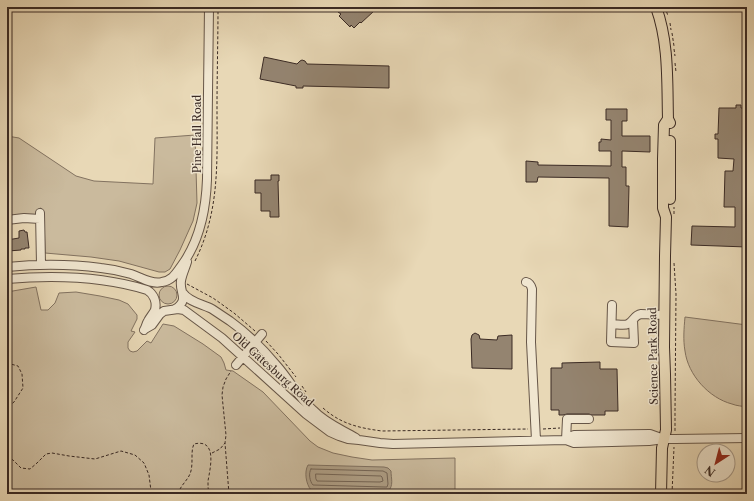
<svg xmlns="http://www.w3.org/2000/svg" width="754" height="501" viewBox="0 0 754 501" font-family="'Libre Caslon Text',serif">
<rect width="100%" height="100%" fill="#e8d8b6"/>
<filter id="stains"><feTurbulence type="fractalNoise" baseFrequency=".005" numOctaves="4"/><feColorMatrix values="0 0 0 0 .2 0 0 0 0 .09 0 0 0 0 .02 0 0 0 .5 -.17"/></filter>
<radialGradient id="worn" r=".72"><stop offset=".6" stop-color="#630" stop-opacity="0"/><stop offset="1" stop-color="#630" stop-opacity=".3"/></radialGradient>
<path fill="#caba9d" stroke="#827260" d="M 195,135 L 197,203 L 193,221 L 180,250 L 170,269 L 165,272 L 159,272 L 119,261 L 91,257 L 45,253 L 44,213 L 41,208 C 37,209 36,211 36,215 L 7,217 L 7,136 L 19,138 L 76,176 L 94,181 L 153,184 L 155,138 Z
M159 295a9 9 0 1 1 18 0a9 9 0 1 1-18 0Z
M 36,287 L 41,310 L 48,310 L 55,303 L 59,293 L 76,292 L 100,296 L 119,300 L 128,304 L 137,315 L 137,319 L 131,331 L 135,332 L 128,342 L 128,348 L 130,351 L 133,352 L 137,351 L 147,341 L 151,343 L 163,324 L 174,326 L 203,344 L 221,357 L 224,363 L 226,370 L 233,371 L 263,392 L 310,441 L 318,447 L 333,453 L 352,457 L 372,460 L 455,458 L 455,494 L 7,494 L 7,292 Z
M 685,317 L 747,325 L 747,407 C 742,406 737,406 732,404 C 709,398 688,375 685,351 C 683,340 684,328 685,317 Z"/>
<path fill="#ad9d84" stroke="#7f6f5e" d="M 308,465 L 384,467 L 388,468 L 391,471 C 391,478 394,486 388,491 L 311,490 C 306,484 304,472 308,465 Z"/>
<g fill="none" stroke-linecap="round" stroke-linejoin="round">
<path stroke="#746454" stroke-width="1" d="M 311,469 L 383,471 L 387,473 L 388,484 L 387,487 L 385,487 L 313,485 C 310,482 308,473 311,469 Z
M 316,474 L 381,476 L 382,477 L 383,481 L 380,482 L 317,481 L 316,479 Z"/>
</g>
<path fill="#948470" stroke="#3a2a24" d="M 342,7 L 370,7 L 374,11 L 361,23 L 360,22 L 354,28 L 351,25 L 350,27 L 339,16 L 341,14 L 338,12 Z
M 264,57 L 297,64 L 300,61 L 302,60 L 305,61 L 307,64 L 389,66 L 389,88 L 303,86 L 303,88 L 296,88 L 296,86 L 260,79 Z
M 736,105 L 741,105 L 741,108 L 747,108 L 747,207 L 745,207 L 744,225 L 747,226 L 747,247 L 691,245 L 692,226 L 735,227 L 735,207 L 724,207 L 725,171 L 733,171 L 734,159 L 718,158 L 718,139 L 715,139 L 715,134 L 718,134 L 719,108 L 736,108 Z
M 606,109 L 627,109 L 627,121 L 622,121 L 622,136 L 650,136 L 650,152 L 622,151 L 622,167 L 626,167 L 626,186 L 629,186 L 628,227 L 609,226 L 609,178 L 538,177 L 537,182 L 526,182 L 526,161 L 538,162 L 538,165 L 611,166 L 611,151 L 599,151 L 599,142 L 601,142 L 601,139 L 611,140 L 611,120 L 606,120 Z
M 271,175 L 279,175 L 279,181 L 278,181 L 279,217 L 270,217 L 270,211 L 261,211 L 261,193 L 255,193 L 255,180 L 271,180 Z
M 24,230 L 25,232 L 27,232 L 29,248 L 25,248 L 25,249 L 21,249 L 21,250 L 8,251 L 8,250 L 7,251 L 7,240 L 19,238 L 19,231 Z
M 475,333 L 479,335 L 480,339 L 497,340 L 498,336 L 512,335 L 512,369 L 472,368 L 471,339 L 472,335 Z
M 600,362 L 600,369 L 617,369 L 618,411 L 605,411 L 605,415 L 592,415 L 589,414 L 567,414 L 563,415 L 559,415 L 559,410 L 551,410 L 551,368 L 562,368 L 562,363 Z"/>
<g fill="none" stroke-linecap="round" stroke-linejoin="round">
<defs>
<path id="minor" d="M 40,213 L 41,264
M 7,220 L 24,218 L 40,219
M 7,267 C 38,264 70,264 101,268 C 111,269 121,271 131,274 C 140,277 152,285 162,282 C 173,280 176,273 182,265 C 200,240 206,209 207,179 L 209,7
M 7,279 C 54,275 102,276 147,290 C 154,294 157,302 155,310 C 153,314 150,317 148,321 C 146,324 146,327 144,330
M 526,282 C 530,283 531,285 532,289 L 531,342 L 536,440
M 183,293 C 189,302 202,304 212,309 C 218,313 224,317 230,321 C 248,334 264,350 278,367 C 290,381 299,398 313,410 C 325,423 341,429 356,438
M 612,305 L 611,342 L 634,343 L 633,320
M 175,309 C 190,300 179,292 181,281 C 182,274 185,269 187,262
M 612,324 C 617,324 624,326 628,324 C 634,321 634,315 641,314 L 664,315
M 145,329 L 152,325 L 160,314 L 164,311 L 178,309 L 184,310 L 222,338 L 306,414 L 330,432 L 339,436 L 348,439 L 359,440 L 380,443 L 393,444 L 566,440 L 574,443 L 649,441 L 664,439
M 236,365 L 262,334
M 566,440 L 574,435 L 650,434 L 664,439 L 675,439 L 747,438
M 566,440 L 567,419 L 589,419"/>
<path id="major" d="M 656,7 C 669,43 667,81 668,119 L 670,123
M 670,199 L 670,141
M 661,494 L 662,448 L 666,430 L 665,374 L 664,347 L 665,256 L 666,217 L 663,208 L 663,159 L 664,125 L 668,119"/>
</defs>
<use href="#minor" stroke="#665648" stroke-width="10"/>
<use href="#major" stroke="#3a2a24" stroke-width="12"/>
<path stroke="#3a2a24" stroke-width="1" stroke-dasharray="3 2" stroke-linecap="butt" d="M 665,7 L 668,16
M 670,23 L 671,30
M 672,33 L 674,46
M 674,49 L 675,56
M 675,63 L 676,72
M 674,214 L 674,207
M 195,261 C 220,211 217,162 217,108 C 217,74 218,41 218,7
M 674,263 L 676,294 L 675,412 L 675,432
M 187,284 L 213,298 L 234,313 L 255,331
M 266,341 L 278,354 L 296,377
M 7,363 L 18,366 L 22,374 L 23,388 L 14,402 L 7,408
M 302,386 L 306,392
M 323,408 C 341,424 359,428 382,431 L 528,429
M 543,429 L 560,428
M 212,453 L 220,449 L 225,443
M 7,457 L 13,460 L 21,468 L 30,469 L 37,463 L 46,454 L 52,453 L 69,456 L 95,459 L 121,451 L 135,455 L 144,463 L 149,475 L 151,491 L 151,494
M 178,494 C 180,486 187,481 190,474 C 194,464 190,452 194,444 C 218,438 210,469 208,481 C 208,486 208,490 209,494
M 229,494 L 225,443 L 226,435 L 222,395 L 223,387 L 226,379 L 231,371
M 672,494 L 674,447"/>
<use href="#minor" stroke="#f0e6d0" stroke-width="8"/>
<use href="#major" stroke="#e8d8b6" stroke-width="10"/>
</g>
<g text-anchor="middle" stroke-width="3" stroke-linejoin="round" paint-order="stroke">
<g font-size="11" fill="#3a2a24" stroke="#f0e6d0">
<text transform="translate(197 134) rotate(-90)" y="4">Pine Hall Road</text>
<text transform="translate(653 356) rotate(-91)" y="4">Science Park Road</text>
<text transform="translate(273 369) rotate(42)" y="4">Old Gatesburg Road</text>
</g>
</g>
<rect width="754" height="501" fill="none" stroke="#e8d8b6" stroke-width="24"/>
<rect x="8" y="8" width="738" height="485" fill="none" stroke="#3a2a24" stroke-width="2"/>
<rect x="12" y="12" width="730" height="477" fill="none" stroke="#3a2a24"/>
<g transform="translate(716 463) rotate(216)"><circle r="19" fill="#f0e6d0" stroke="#a79b8b"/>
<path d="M0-3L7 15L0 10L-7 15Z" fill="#8f2418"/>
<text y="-6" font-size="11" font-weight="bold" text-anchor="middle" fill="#3a2a24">N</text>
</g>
<rect width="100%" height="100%" filter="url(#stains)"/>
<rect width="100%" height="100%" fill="url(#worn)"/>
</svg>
